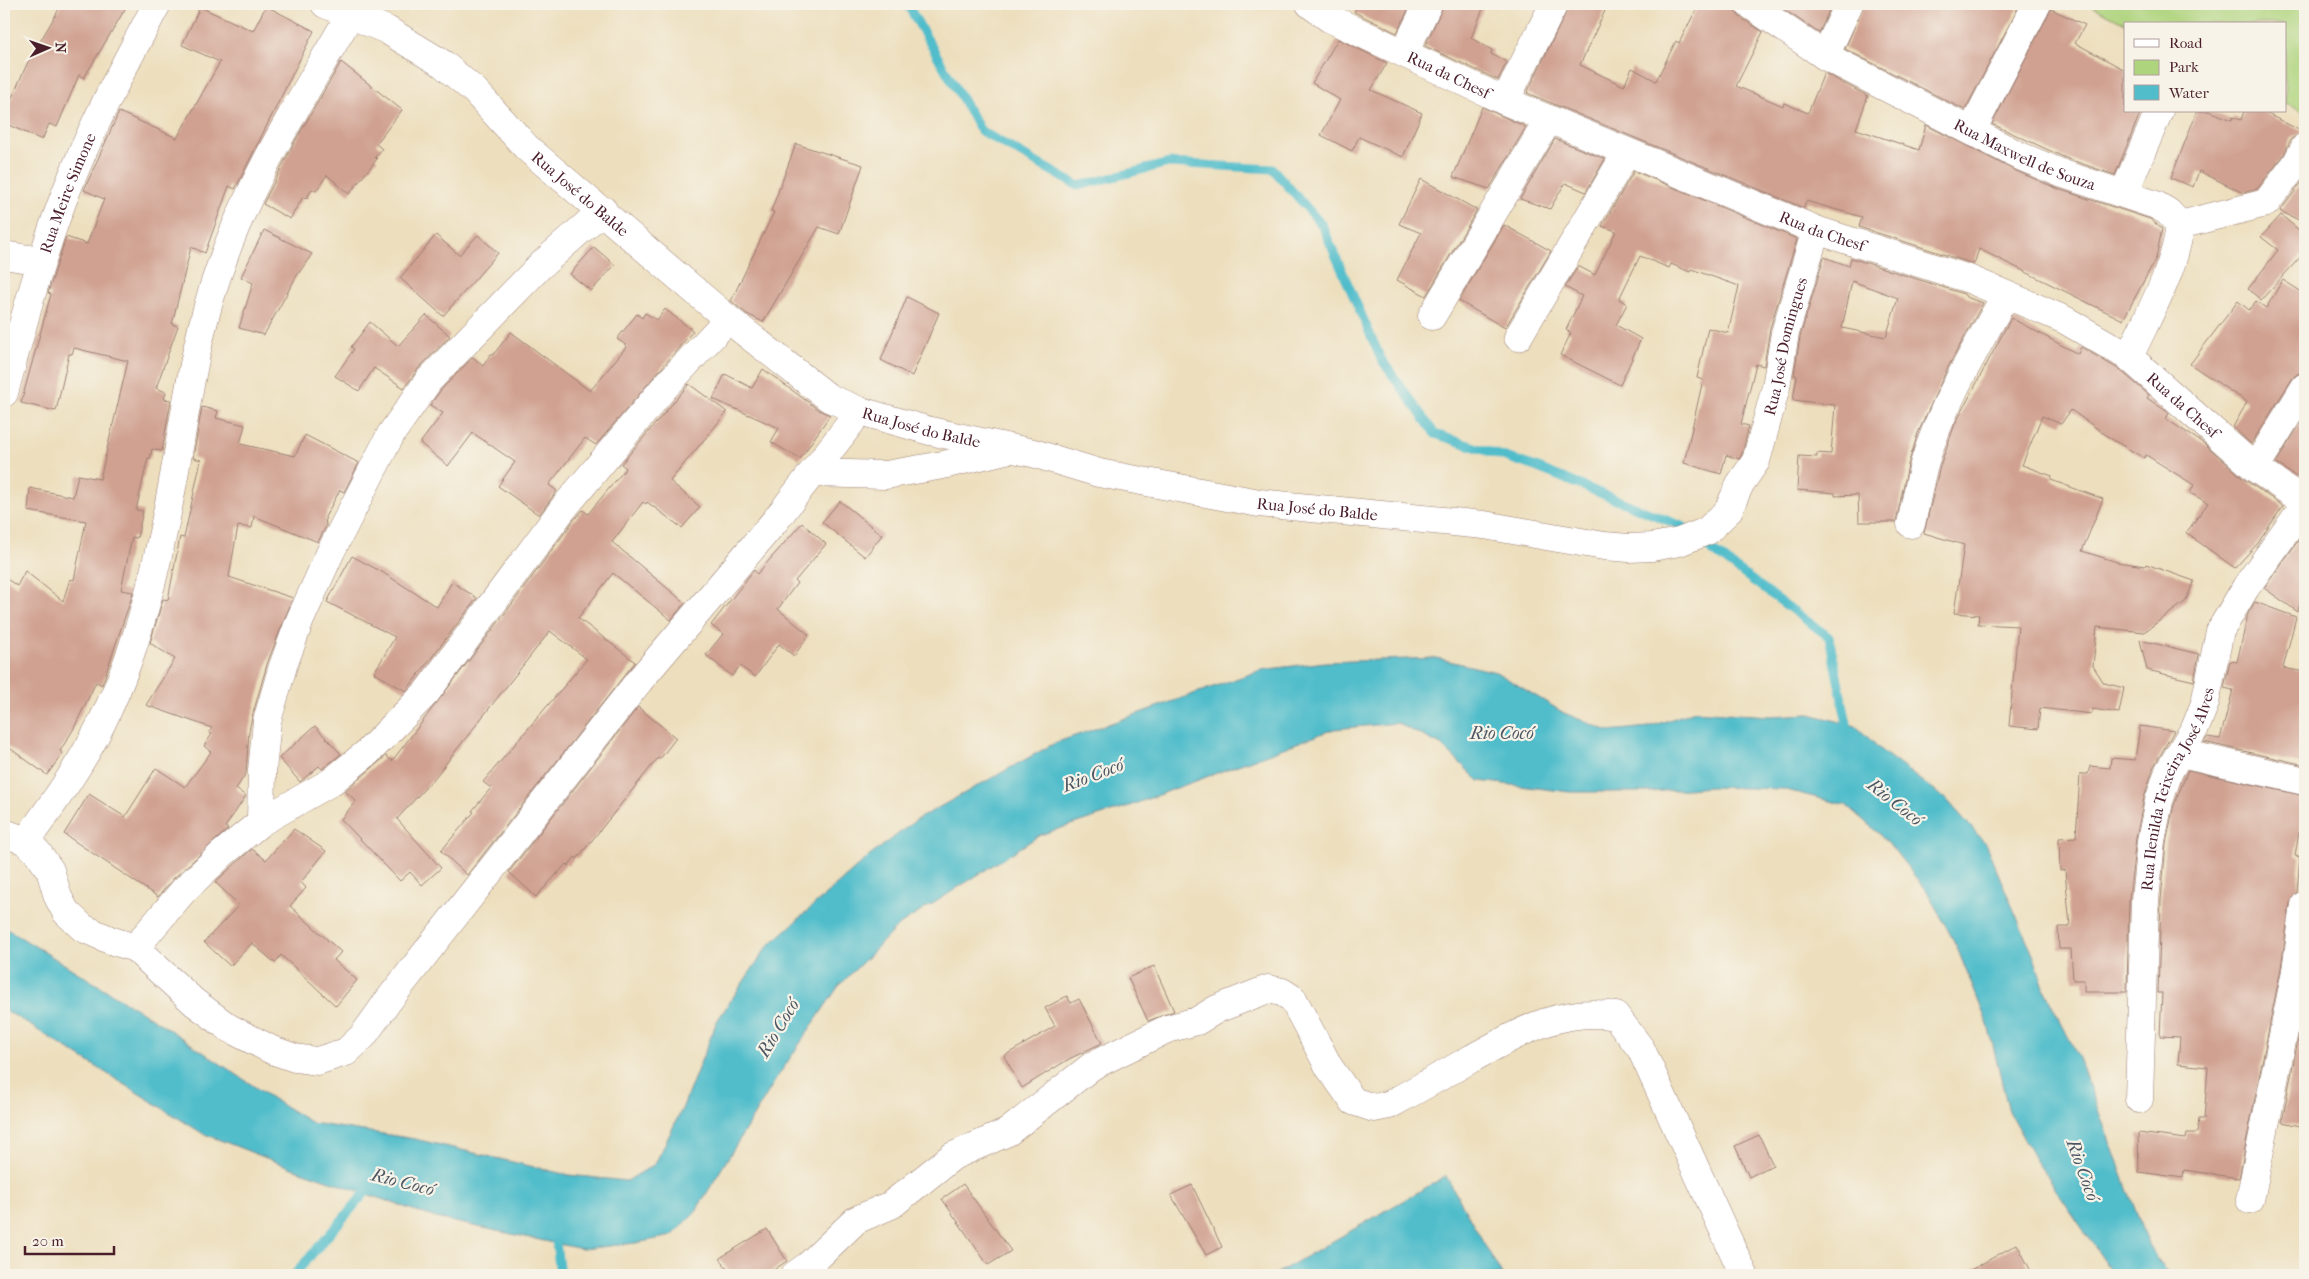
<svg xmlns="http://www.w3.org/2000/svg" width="2309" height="1279" viewBox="0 0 2309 1279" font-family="'IM FELL French Canon',serif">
<rect width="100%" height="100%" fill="#f7f3e8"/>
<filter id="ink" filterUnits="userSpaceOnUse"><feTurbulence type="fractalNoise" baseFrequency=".02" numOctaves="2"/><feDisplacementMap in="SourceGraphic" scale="10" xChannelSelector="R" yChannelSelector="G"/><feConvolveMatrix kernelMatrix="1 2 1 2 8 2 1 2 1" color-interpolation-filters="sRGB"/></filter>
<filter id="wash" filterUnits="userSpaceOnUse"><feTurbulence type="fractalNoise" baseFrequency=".0096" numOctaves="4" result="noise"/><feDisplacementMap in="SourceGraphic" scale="20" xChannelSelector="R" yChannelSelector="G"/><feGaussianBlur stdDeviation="1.12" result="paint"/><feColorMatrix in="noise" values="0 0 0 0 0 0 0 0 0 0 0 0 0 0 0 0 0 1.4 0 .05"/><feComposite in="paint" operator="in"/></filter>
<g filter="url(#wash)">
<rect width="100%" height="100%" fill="#eddfbe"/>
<path fill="#afd47e" stroke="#7c7a54" d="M 2087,4 L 2305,4 L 2305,113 L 2285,103 L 2285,24 L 2127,24 Z"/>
<path fill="#51bdcb" stroke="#4e6e7b" d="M 1436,658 L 1496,672 L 1564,713 L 1608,731 L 1649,727 L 1695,711 L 1770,716 L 1810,714 L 1856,726 L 1883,752 L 1948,801 L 1985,843 L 2034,957 L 2046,993 L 2078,1056 L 2142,1228 L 2158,1262 L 2169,1275 L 2114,1275 L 2035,1159 L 2009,1112 L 1988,1025 L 1956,945 L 1928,893 L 1887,841 L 1846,805 L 1782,789 L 1710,787 L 1651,792 L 1570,792 L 1479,781 L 1441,745 L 1397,723 L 1334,729 L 1129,806 L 1040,835 L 898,926 L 838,987 L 778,1076 L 694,1214 L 672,1236 L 636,1243 L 582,1249 L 436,1218 L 292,1168 L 202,1133 L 4,1009 L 4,927 L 161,1024 L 276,1101 L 312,1123 L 415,1139 L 568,1175 L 627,1181 L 655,1164 L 682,1109 L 717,1021 L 767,947 L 867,858 L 916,820 L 1055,743 L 1261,670 L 1325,662 Z
M 1446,1176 L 1502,1275 L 1274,1275 Z"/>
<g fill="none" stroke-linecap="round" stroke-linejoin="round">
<path stroke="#51bdcb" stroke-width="9" d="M 907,4 L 981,131 L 1078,186 L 1169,163 L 1273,169 L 1322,225 L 1381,359 L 1435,434 L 1533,466 L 1684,527
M 1699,541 L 1829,637 L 1849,733
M 555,1233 L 560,1275
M 294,1275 L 372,1185"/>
</g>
<g id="blocks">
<path fill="#d0a191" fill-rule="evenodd" d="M 62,4 L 128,4 L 84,78 L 79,75 L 57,127 L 49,124 L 42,140 L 4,123 L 4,115 L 27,64 Z
M 1359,4 L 1411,4 L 1397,33 L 1354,12 Z
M 1444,4 L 1485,4 L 1471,38 L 1492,50 L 1491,54 L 1507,62 L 1498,80 L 1425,46 Z
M 1570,4 L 1608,4 L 1580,65 L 1624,86 L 1632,68 L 1656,81 L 1676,41 L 1679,43 L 1699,4 L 1734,4 L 1735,11 L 1740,17 L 1763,32 L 1736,86 L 1783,106 L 1784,103 L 1808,113 L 1824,73 L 1868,96 L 1856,129 L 1919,150 L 1926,125 L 2014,170 L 2058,189 L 2150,219 L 2162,229 L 2156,258 L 2123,320 L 1979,249 L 1974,264 L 1859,227 L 1862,217 L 1806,201 L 1804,208 L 1527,93 Z
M 1776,4 L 1832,4 L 1819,33 Z
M 1864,4 L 2020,4 L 1965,110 L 1845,49 Z
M 266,6 L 314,31 L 235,189 L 229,186 L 205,253 L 191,247 L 172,324 L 178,326 L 156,388 L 166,392 L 164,399 L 171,400 L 162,451 L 152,449 L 150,459 L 148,458 L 136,510 L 143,511 L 137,538 L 132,537 L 121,590 L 133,592 L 131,599 L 102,685 L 96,682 L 73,730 L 60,751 L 63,753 L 47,775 L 4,744 L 4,577 L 17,586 L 25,571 L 63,601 L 70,579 L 74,580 L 86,521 L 28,511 L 30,488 L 73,497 L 78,475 L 100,479 L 128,361 L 74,348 L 72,354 L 69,354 L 56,411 L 21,403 L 51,294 L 48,293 L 66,237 L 87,244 L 104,199 L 84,190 L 119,112 L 177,138 L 220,62 L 182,45 L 200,7 L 253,31 Z
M 2051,9 L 2085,25 L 2075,43 L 2125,70 L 2125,111 L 2141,111 L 2115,175 L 2068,159 L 1992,124 Z
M 1338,39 L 1387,63 L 1371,90 L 1422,113 L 1403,157 L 1359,137 L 1352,151 L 1321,135 L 1340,100 L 1312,83 Z
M 341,62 L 402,110 L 376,144 L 382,149 L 375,157 L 377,159 L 349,194 L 327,175 L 316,191 L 312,189 L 307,198 L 303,197 L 290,219 L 263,204 L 294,143 Z
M 1482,107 L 1526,127 L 1489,189 L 1453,177 Z
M 2197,111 L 2209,111 L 2232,120 L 2233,117 L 2241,120 L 2244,111 L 2262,111 L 2303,132 L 2291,139 L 2283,156 L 2257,189 L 2243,193 L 2199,171 L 2193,187 L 2171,178 Z
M 1555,139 L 1605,159 L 1586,192 L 1565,183 L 1550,209 L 1520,199 Z
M 796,144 L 863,165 L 839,234 L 819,227 L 763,322 L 747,314 L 731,301 L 774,212 L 771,211 Z
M 1634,171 L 1797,239 L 1770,328 L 1764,366 L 1756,364 L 1741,424 L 1749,426 L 1742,454 L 1739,459 L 1726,455 L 1721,474 L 1684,463 L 1703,380 L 1697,378 L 1708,328 L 1728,333 L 1739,286 L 1691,269 L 1690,272 L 1671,264 L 1669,268 L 1640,256 L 1619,299 L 1627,304 L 1616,325 L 1641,339 L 1620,385 L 1560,355 L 1571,333 L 1566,330 L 1582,296 L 1565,287 L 1578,266 L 1595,275 L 1616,231 L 1602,226 Z
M 2305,178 L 2305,223 L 2280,211 Z
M 1421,179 L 1477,210 L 1426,296 L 1397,280 L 1421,233 L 1399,224 Z
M 2281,215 L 2305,235 L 2305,252 L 2261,300 L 2248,289 L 2278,250 L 2261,237 Z
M 1504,225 L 1551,251 L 1505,328 L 1459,301 Z
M 264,230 L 312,254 L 296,277 L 264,335 L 239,328 L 253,283 L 241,277 Z
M 436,235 L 459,255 L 478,235 L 498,253 L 443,316 L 400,278 Z
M 594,247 L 615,265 L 591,291 L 570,274 Z
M 1824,257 L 1849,266 L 1851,258 L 1964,294 L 1966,297 L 1983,303 L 1947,369 L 1918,433 L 1908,465 L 1896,522 L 1859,522 L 1858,495 L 1835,496 L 1835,493 L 1797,490 L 1799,456 L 1817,457 L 1817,453 L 1831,454 L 1835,405 L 1793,400 L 1797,376 L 1794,375 L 1800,337 ZM 1852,281 L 1898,298 L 1886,337 L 1842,328 Z
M 2283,280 L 2305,294 L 2305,371 L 2297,374 L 2292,379 L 2251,444 L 2233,427 L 2247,402 L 2190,364 L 2238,301 L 2249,310 L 2256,301 L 2266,308 Z
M 907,297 L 939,313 L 912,376 L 881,360 Z
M 665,309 L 693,331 L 596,445 L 585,438 L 549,485 L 557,491 L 539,515 L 498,486 L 515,462 L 473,433 L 448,466 L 420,443 L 443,413 L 430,405 L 441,390 L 473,357 L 483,366 L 491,354 L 493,355 L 511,332 L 590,391 L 627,346 L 617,339 L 637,314 L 642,318 L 645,313 L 657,320 Z
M 426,315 L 450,336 L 418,369 L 404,388 L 374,368 L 359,391 L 335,376 L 354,349 L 351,347 L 370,322 L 398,346 Z
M 2011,318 L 2078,354 L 2081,347 L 2120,370 L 2149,395 L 2147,398 L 2169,413 L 2166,419 L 2206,445 L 2245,480 L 2283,506 L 2258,543 L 2235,568 L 2186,533 L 2208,503 L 2190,493 L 2194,485 L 2146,455 L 2144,458 L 2113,440 L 2071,410 L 2061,424 L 2042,416 L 2022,465 L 2052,476 L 2051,480 L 2103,499 L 2082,551 L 2117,562 L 2145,566 L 2146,564 L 2194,581 L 2185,602 L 2144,632 L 2097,627 L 2093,666 L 2104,683 L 2124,688 L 2119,713 L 2092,709 L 2092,714 L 2040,708 L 2038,729 L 2009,726 L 2018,626 L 1978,624 L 1979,615 L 1954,613 L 1964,545 L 1924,533 L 1940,466 L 1955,424 Z
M 763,369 L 819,410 L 830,415 L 800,459 L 771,442 L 779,428 L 713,399 L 725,374 L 752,388 Z
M 689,384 L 727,412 L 670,481 L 700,507 L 682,528 L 647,502 L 646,504 L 643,502 L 612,542 L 685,603 L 671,620 L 613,573 L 578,618 L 635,662 L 467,875 L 441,851 L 474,812 L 472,811 L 491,788 L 483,782 L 587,659 L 550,631 L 436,776 L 397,819 L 441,868 L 422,885 L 410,872 L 400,881 L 341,819 L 356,801 L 345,791 L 386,756 L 392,761 L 504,615 L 574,520 L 583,510 L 588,514 L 626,468 L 621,464 Z
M 202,407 L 218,411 L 216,418 L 245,425 L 240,444 L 295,456 L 305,435 L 359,463 L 344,492 L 340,490 L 325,517 L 326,526 L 318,542 L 254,516 L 252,528 L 238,526 L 229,577 L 293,598 L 268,661 L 252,717 L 249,731 L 246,773 L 236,789 L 246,796 L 225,827 L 228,829 L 173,879 L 158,897 L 64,834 L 89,794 L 125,817 L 156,768 L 185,787 L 211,752 L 204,746 L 212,734 L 209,733 L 212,728 L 146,705 L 175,659 L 150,643 L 163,599 L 168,600 L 180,537 L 184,538 L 201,460 L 193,458 Z
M 2305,416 L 2305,466 L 2298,478 L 2276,463 Z
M 840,501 L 882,535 L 865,557 L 822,522 Z
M 802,523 L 826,544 L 795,581 L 797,583 L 778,609 L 809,635 L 794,656 L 779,644 L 755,677 L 740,666 L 732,676 L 706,655 L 723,634 L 711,625 L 754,570 L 757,574 Z
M 2303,534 L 2305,535 L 2305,582 L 2298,612 L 2264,588 Z
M 352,556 L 382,572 L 437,607 L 452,582 L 477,598 L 406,691 L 374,673 L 395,637 L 327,602 Z
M 2255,602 L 2296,617 L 2283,668 L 2305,672 L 2305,765 L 2204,742 L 2208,737 L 2220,739 L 2233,690 L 2224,688 L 2230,661 L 2237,662 L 2248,614 Z
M 2140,640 L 2199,654 L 2194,681 L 2147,670 Z
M 638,707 L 676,738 L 660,759 L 658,758 L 577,859 L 575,857 L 568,866 L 566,864 L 536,897 L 509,872 Z
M 315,726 L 341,754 L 322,769 L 319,766 L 300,782 L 279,758 Z
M 2140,726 L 2174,731 L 2154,766 L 2144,798 L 2136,838 L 2129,899 L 2127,992 L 2084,992 L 2084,980 L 2073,980 L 2071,949 L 2059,949 L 2058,927 L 2070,927 L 2065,870 L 2060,871 L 2059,838 L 2076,837 L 2080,774 L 2088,774 L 2090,766 L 2110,768 L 2111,758 L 2135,760 Z
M 2188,770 L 2305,796 L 2295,856 L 2300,857 L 2297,892 L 2290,903 L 2281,968 L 2239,1178 L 2184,1170 L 2183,1178 L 2139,1172 L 2138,1133 L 2186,1139 L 2187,1133 L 2197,1133 L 2199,1119 L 2204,1119 L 2208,1067 L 2178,1064 L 2180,1037 L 2160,1036 L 2162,993 L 2158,993 L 2161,901 L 2166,843 L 2174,805 Z
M 294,829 L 326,851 L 301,882 L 306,888 L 290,906 L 341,952 L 334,960 L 357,980 L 336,1006 L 281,955 L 275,963 L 252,943 L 230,966 L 204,942 L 239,905 L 215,882 L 252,849 L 266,860 Z
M 1154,966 L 1174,1011 L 1148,1021 L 1128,978 Z
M 1067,996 L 1071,1003 L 1079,999 L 1102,1043 L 1069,1059 L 1022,1088 L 1004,1056 L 1055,1026 L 1045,1008 Z
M 2305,1004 L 2305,1127 L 2282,1122 Z
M 1759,1135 L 1773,1165 L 1749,1177 L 1735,1146 Z
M 963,1184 L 1011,1251 L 988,1265 L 942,1199 Z
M 1192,1185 L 1222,1247 L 1206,1255 L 1171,1195 Z
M 767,1229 L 787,1261 L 766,1275 L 731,1275 L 720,1258 Z
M 2017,1244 L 2033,1275 L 1962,1275 Z"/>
</g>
</g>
<g filter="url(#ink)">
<use href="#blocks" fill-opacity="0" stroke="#9c7f74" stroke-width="1"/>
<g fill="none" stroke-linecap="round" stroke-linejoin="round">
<defs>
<g id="minor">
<path id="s1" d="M 325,4 L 387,30 L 443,64 L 475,91 L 527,148 L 728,319 L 829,398 L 860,411 L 930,431 L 1033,453 L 1099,473 L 1259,503 L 1484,525 L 1604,546 L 1629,548 L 1652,547 L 1679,542 L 1707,531 L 1728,511 L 1740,484 L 1756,461 L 1776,387 L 1785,333 L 1816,230"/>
<path id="s2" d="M 1310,4 L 1329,18 L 1505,101 L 1816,230 L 1969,279 L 2065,320 L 2129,357 L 2255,468 L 2305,502"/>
<path id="s3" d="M 1749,4 L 1825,56 L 2020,156 L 2063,174 L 2156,205 L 2168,212 L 2180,225 C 2175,271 2148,315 2129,357"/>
<path d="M 1404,53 L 1428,4"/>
<path d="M 1825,56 L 1849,4"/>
<path d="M 1505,101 L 1554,4"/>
<path d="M 1972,130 L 2037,4"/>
<path d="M 2124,193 L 2159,111"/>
<path d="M 2180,225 L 2266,203 L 2296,164 L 2305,147"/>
<path d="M 4,255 L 41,261"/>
<path d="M 1432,316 L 1549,119"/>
<path d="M 1518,337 L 1627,152"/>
<path id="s4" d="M 4,393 C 24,320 43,247 72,177 C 96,118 127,60 157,4"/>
<path d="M 2255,468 L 2305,387"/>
<path d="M 812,473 L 886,475 L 943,465 L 1006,450"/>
<path d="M 1911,524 C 1916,503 1919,481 1925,461 C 1943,402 1976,349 2005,296"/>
<path d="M 2181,753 L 2305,781"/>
<path d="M 261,822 L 262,771 L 267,721 L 283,666 L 300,620 L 331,551 L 391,434 L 429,380 L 540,266 L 603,210"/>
<path d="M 4,833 L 26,841 L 38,853 L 50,870 L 58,897 L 66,912 L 83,928 L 110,940 L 135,948 L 194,1002 L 229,1028 L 272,1050 L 295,1058 L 317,1061 L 346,1052 L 363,1036 L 388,1001 L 639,681 L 775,521 L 860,411"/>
<path d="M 26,841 C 55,801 84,761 105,716 C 139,645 158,563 172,487 C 186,411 195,335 222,262 C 253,174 304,95 350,15"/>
<path d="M 135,948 L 184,890 L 222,854 L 261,822 L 331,782 L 368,752 L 426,693 L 562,510 L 663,389 L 728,319"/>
<path id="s5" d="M 2139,1099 L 2145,900 L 2151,841 L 2159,801 L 2169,771 L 2196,726 L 2205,703 L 2220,631 L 2246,587 L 2305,505"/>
<path d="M 2250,1200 L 2296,971 L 2305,905"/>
<path d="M 795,1275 L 809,1265 L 856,1220 L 891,1205 L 953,1156 L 1008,1132 L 1092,1066 L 1167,1029 L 1197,1021 L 1217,1009 L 1268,989 L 1282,992 L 1293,999 L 1329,1067 L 1353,1101 L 1374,1108 L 1389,1105 C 1416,1090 1443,1075 1469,1060 C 1516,1034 1561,1006 1616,1016 L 1641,1049 L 1744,1275"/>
</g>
</defs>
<use href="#minor" stroke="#9c7f74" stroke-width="29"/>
<use href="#minor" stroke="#fff" stroke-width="28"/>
</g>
</g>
<g text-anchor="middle" stroke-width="4.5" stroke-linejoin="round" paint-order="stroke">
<g font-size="16" fill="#4a1f2b" stroke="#f7f3e8">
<text dy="6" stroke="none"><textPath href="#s2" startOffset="156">Rua da Chesf</textPath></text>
<text dy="6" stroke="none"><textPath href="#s3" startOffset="315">Rua Maxwell de Souza</textPath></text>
<text dy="6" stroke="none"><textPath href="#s4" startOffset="210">Rua Meire Simone</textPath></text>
<text dy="6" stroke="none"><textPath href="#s1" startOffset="322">Rua José do Balde</textPath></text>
<text dy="6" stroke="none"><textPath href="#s2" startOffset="561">Rua da Chesf</textPath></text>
<text dy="6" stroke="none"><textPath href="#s1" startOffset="1746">Rua José Domingues</textPath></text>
<text dy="6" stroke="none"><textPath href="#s2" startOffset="966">Rua da Chesf</textPath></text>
<text dy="6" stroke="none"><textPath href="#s1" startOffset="741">Rua José do Balde</textPath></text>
<text dy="6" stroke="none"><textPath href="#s1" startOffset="1146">Rua José do Balde</textPath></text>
<text dy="6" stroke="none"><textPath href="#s5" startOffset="316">Rua Ilenilda Teixeira José Alves</textPath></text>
</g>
<g font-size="18" font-style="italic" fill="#4c5663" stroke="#f7f3e8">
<text x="1502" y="739">Rio Cocó</text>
<text transform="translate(1093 775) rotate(-21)" y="6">Rio Cocó</text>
<text transform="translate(1895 802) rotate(38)" y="6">Rio Cocó</text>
<text transform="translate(778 1028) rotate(-59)" y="6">Rio Cocó</text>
<text transform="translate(2083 1170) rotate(70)" y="6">Rio Cocó</text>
<text transform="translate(403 1182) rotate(14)" y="6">Rio Cocó</text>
</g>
</g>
<rect width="2309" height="1279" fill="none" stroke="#f7f3e8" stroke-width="20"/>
<rect x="2124" y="22" width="162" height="90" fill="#f7f3e8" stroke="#b29e9c"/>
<rect x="2134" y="39" width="25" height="8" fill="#ffffff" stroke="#b29e9c"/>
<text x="2169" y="48" font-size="15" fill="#4a1f2b">Road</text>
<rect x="2134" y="60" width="25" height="15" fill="#afd47e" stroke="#b29e9c"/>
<text x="2169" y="72" font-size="15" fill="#4a1f2b">Park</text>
<rect x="2134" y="85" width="25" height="15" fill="#51bdcb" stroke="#b29e9c"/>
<text x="2169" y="98" font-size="15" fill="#4a1f2b">Water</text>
<g transform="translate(48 48) rotate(88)" stroke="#f7f3e8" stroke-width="4" paint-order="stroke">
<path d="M0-4L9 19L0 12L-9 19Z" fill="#4a1f2b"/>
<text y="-8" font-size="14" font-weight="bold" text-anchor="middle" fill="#4a1f2b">N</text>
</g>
<path d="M25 1246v8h89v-8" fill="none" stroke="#4a1f2b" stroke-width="2.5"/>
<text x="32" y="1246" font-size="15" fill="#4a1f2b" stroke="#f7f3e8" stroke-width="4" paint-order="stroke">20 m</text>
</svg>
